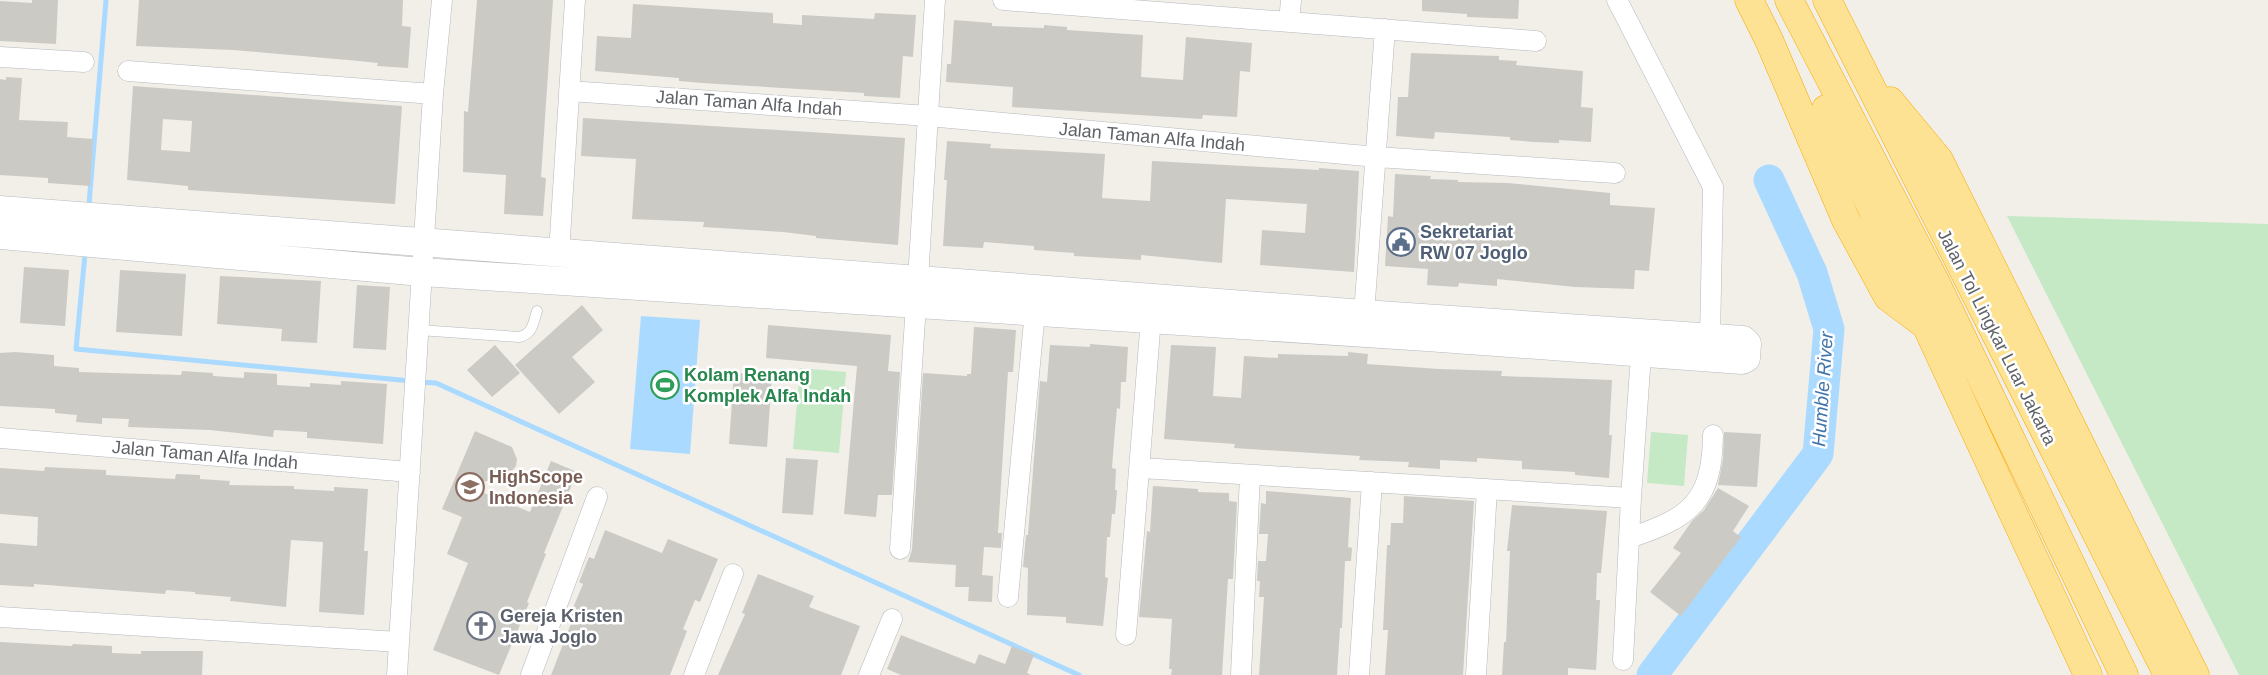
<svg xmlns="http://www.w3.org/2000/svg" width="2268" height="675" viewBox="0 0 2268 675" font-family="Arial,sans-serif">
<rect width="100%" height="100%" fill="#f1efe8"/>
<path fill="#c5e8c5" d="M 2007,216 L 2268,224 L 2268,675 L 2239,675 Z
M 800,368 L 846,372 L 839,453 L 793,449 Z
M 1651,432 L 1688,435 L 1684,486 L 1647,483 Z"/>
<path fill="#aadaff" d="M 641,316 L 700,320 L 690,454 L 630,449 Z"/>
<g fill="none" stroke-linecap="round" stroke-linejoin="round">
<path stroke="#aadaff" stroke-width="5" d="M 89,204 L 106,0
M 85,254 L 76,349 L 411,381
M 420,382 L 436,383 L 1079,675"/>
<path stroke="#aadaff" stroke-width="31" d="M 1652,675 L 1818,454 L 1829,329 L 1812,273 L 1769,180"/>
</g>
<path fill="#cccac5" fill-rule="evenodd" d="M 32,0 L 58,0 L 56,44 L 0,41 L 0,1 L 32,3 Z
M 139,0 L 403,0 L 402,26 L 411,27 L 408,68 L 377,66 L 378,63 L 359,61 L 233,50 L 136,46 Z
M 477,0 L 553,0 L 541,177 L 546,178 L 543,216 L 504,214 L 506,175 L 463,172 L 464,111 L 468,112 Z
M 1422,0 L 1519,0 L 1518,19 L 1467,17 L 1467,14 L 1422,11 Z
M 633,4 L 773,13 L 773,23 L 802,25 L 802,15 L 874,19 L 875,13 L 916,15 L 913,57 L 903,56 L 900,98 L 864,96 L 864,93 L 702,83 L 679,81 L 679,78 L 595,71 L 597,36 L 631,38 Z
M 954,20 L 992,23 L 992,26 L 1044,28 L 1044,25 L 1067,27 L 1067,30 L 1143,35 L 1141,77 L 1183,80 L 1186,37 L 1252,43 L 1250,72 L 1240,71 L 1237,117 L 1203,115 L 1202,119 L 1012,107 L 1013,87 L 946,82 L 947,64 L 951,64 Z
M 1411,53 L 1499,56 L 1499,60 L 1517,61 L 1516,65 L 1583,71 L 1581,107 L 1593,108 L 1591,142 L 1559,140 L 1559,143 L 1534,142 L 1510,140 L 1510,137 L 1435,132 L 1434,139 L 1396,136 L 1398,97 L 1408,97 Z
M 6,77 L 22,78 L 19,120 L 68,122 L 67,137 L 93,139 L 90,186 L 48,183 L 48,178 L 0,175 L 0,79 L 6,80 Z
M 133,86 L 402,106 L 395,204 L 188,190 L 188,186 L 127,180 ZM 163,119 L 192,121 L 190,152 L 161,150 Z
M 583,118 L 905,138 L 898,245 L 816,238 L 816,236 L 783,232 L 703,227 L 704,222 L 632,219 L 636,159 L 581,156 Z
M 947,141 L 991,144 L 990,148 L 1105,154 L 1102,198 L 1150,201 L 1152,161 L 1319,170 L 1319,168 L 1359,171 L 1354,272 L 1260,265 L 1262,230 L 1305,233 L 1307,204 L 1243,200 L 1226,199 L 1222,263 L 1141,255 L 1141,260 L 1074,256 L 1074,253 L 1034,250 L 1034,246 L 984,242 L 983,248 L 943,246 L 947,180 L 944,180 Z
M 1395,174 L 1431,176 L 1430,179 L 1458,180 L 1458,182 L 1508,183 L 1610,193 L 1610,205 L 1655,208 L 1649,271 L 1635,270 L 1634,289 L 1575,287 L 1497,279 L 1497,286 L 1459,283 L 1458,287 L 1427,285 L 1428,269 L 1385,266 L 1388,216 L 1393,217 Z
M 24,267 L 69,270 L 65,326 L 20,323 Z
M 120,270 L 186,274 L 182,336 L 116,332 Z
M 220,276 L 321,281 L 317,343 L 281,341 L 282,329 L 217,324 Z
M 357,285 L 390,287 L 386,350 L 353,348 Z
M 582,305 L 603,330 L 572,357 L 595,382 L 559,414 L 515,365 Z
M 768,325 L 891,335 L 888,371 L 900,372 L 892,495 L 878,495 L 876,517 L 844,514 L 857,366 L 766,358 Z
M 974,327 L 1016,330 L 1013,372 L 1008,372 L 998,533 L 1002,533 L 1001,548 L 984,547 L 982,575 L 993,576 L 992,602 L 968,601 L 969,587 L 955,587 L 956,565 L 908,562 L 912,550 L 923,373 L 967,376 L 967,374 L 971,374 Z
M 1090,344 L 1128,347 L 1126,382 L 1121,382 L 1120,409 L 1117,408 L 1115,429 L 1112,468 L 1116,469 L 1115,490 L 1117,490 L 1115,514 L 1112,514 L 1110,537 L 1107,537 L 1105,577 L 1108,578 L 1103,626 L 1066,623 L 1066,617 L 1027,615 L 1028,568 L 1023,567 L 1026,535 L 1028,535 L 1040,381 L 1047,382 L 1050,345 L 1090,347 Z
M 495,345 L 520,373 L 492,397 L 467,370 Z
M 1171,345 L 1216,347 L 1213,396 L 1241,398 L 1244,356 L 1278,358 L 1278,354 L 1348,356 L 1348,352 L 1368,354 L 1367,364 L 1439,369 L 1502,371 L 1501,376 L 1612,380 L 1609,435 L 1612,435 L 1609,478 L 1575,475 L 1575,472 L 1522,469 L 1522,461 L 1477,458 L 1477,462 L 1440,460 L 1440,469 L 1408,467 L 1409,462 L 1359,460 L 1360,456 L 1234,448 L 1235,444 L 1164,439 Z
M 15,352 L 54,355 L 54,366 L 79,368 L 79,372 L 181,375 L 182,371 L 213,373 L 213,376 L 244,378 L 244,372 L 277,374 L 277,385 L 310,387 L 310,383 L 341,385 L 341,381 L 387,384 L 383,444 L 307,438 L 307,432 L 274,430 L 273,437 L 210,430 L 128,427 L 129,419 L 102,418 L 102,424 L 76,422 L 77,415 L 55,413 L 55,409 L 0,406 L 0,353 Z
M 734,373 L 772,376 L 767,447 L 729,444 Z
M 475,431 L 512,447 L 517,459 L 516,466 L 507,476 L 467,486 L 530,512 L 551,461 L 577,472 L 544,553 L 546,554 L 527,602 L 529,603 L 499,675 L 433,650 L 468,563 L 447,554 L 462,517 L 442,509 Z
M 1724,432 L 1761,434 L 1757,487 L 1718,485 L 1723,459 Z
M 786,458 L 818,460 L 813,515 L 782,513 Z
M 45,467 L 106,470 L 106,475 L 175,479 L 176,474 L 200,475 L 200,479 L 230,481 L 229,485 L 294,486 L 294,489 L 334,491 L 334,487 L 368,489 L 364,551 L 368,551 L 364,615 L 319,612 L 323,542 L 291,540 L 286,607 L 230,601 L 231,597 L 195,594 L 195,592 L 166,590 L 165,594 L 34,584 L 34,587 L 0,585 L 0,543 L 37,546 L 38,517 L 0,514 L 0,468 L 44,471 Z
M 1153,486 L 1198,489 L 1198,492 L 1229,493 L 1229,501 L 1237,502 L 1233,579 L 1228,579 L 1222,675 L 1171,675 L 1172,669 L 1169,669 L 1172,619 L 1139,617 L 1147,531 L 1150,532 Z
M 1718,488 L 1749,506 L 1733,531 L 1741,537 L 1681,616 L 1650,592 L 1681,553 L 1673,548 L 1692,521 L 1704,510 Z
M 1266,491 L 1351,498 L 1348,547 L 1352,548 L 1351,561 L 1345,561 L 1342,628 L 1340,628 L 1337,675 L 1259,675 L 1264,597 L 1259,597 L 1260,581 L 1257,581 L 1258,561 L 1266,561 L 1268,534 L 1259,534 L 1261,503 L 1266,504 Z
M 1404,496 L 1474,501 L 1463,675 L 1385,675 L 1388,630 L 1383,630 L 1387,545 L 1390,545 L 1391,523 L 1403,523 Z
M 1512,505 L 1607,511 L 1601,573 L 1597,573 L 1596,600 L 1600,600 L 1596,670 L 1568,668 L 1568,675 L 1502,675 L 1504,642 L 1506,642 L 1510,551 L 1507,551 Z
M 605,530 L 662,553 L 668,539 L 718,559 L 700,602 L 695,600 L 683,629 L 687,631 L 670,675 L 551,675 L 574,616 L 570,615 L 583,584 L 579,582 L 589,557 L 594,559 Z
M 758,574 L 814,596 L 809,607 L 860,626 L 841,675 L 718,675 L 745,614 L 742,613 Z
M 901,635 L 975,664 L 979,654 L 1005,664 L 1012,646 L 1034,655 L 1027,673 L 1031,675 L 901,675 L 887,669 Z
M 0,642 L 72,646 L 73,644 L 112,646 L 112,653 L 141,654 L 141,651 L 203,651 L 202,675 L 0,675 Z"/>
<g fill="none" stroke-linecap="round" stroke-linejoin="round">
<defs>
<path id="lane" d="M 419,330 L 519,337 C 533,334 533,323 537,311"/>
<path id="street" d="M 1003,0 L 1536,41
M 1617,0 L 1713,187 L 1710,338
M 1289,22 L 1291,0
M 0,57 L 84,62
M 128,71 L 433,94
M 569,91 L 928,116 L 1377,157 L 1615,173
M 559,253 L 575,0
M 918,280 L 935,0
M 1364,314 L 1385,29
M 0,438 L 410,472
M 1141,468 L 1631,498
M 1629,538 C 1690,518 1712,502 1713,435
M 900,549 L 916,304
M 1008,597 L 1035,311
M 0,617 L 399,642
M 1126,635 L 1152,305
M 1623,660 L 1631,498 L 1642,340
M 397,675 L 433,94 L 442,0
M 531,675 L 597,497
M 694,675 L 733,574
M 869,675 L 892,619
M 1241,675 L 1250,475
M 1359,675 L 1372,482
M 1476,675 L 1487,489"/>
<path id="secondary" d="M 0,210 L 1364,314 L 1743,340 L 1747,344 L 1746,358 L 1742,360 L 1427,337 L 422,272 L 0,235"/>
<path id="highway" d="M 1749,0 L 1769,40 L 1846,220 L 1888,297 L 1924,324
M 1789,0 L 1936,283 L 2124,675
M 1827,0 L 2168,675
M 1890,101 L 1939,160 L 2195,675
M 1826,109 L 2088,675"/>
</defs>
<use href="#lane" stroke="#b5b8bc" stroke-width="11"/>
<use href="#street" stroke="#b5b8bc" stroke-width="21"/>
<use href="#secondary" stroke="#b6babf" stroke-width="29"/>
<use href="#highway" stroke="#f9ab00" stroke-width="29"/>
<use href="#lane" stroke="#fff" stroke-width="10"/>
<use href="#street" stroke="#fff" stroke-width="20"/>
<use href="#secondary" stroke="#fff" stroke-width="28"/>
<use href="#highway" stroke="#fde293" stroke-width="28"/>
</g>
<defs>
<symbol id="civic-ring" viewBox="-11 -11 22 22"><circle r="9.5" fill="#fff" stroke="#5c6f8a" stroke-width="1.5"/><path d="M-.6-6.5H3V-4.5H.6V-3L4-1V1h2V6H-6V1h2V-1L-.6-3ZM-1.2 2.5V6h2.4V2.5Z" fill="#5c6f8a"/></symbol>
<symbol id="stadium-ring" viewBox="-11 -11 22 22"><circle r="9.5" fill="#fff" stroke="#2e9e5b" stroke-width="1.5"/><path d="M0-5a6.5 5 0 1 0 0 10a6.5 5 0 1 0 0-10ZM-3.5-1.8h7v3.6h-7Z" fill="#2e9e5b"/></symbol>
<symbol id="school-ring" viewBox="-11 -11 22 22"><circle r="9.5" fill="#fff" stroke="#8d6e63" stroke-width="1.5"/><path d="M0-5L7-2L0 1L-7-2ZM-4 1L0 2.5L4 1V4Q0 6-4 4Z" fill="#8d6e63"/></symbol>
<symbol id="church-ring" viewBox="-11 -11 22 22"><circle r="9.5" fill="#fff" stroke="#6b7280" stroke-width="1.5"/><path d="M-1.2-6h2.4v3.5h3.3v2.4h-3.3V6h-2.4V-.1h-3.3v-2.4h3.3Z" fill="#6b7280"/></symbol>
</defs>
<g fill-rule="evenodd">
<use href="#civic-ring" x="1385" y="226" width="32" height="32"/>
<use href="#stadium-ring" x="649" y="369" width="32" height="32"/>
<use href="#school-ring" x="454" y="471" width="32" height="32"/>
<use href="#church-ring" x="465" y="610" width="32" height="32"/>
</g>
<g text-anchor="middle" stroke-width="5" stroke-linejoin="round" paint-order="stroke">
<g font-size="18" fill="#5f6368" stroke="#fff">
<text transform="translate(749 103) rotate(4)" y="6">Jalan Taman Alfa Indah</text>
<text transform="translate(1152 137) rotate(5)" y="6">Jalan Taman Alfa Indah</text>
<text transform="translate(1997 337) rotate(63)" y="6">Jalan Tol Lingkar Luar Jakarta</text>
<text transform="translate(205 455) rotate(5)" y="6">Jalan Taman Alfa Indah</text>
</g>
<g font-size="18" font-weight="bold" fill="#4e5e75" stroke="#fff" text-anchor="start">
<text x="1420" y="238">Sekretariat<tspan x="1420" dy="21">RW 07 Joglo</tspan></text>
</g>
<g font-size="18" font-weight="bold" fill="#27864d" stroke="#fff" text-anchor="start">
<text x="684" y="381">Kolam Renang<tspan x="684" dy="21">Komplek Alfa Indah</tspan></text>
</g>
<g font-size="18" font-weight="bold" fill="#785e54" stroke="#fff" text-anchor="start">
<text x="489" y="483">HighScope<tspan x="489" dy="21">Indonesia</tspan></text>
</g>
<g font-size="18" font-weight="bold" fill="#5b616d" stroke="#fff" text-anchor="start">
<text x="500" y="622">Gereja Kristen<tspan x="500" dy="21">Jawa Joglo</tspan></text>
</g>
<g font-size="19" font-style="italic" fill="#4174aa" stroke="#fff">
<text transform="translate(1822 389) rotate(-86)" y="7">Humble River</text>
</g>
</g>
</svg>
